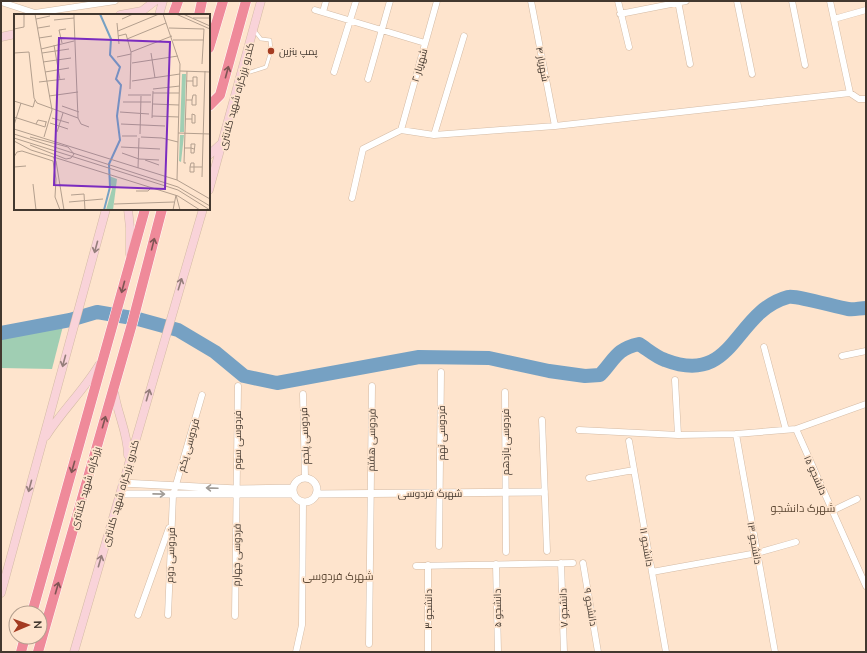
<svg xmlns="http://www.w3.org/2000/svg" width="867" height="653" viewBox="0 0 867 653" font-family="'Nunito Sans',Cairo,sans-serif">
<rect width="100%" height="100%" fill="#fee4cd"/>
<path fill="#a0ceb3" d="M 63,326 L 52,369 L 1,368 L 1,339 Z"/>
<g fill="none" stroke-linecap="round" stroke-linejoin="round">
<path stroke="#76a1c3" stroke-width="14" d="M 1,333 L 70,320 L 97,312 L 138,319 L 178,330 L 215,352 L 244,376 L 277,383 L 419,357 L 489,358 L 549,371 L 585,376 L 600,375 C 615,359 616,349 639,344 C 647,349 656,357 665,360 C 735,387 733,312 788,297 C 796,295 836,307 848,309 C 854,310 860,308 866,308"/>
<defs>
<path id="service" d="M 241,75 L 266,67 L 271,51 L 270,40 L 261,39 L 254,30"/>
<path id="minor" d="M 531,1 L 555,126
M 618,1 L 629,47
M 678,1 L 690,64
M 737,1 L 752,74
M 792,1 L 805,65
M 830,1 L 850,93
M 1,2 L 35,13 L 115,1
M 315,10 L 425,43
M 323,12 L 326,1
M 620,14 L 686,1
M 834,19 L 866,10
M 334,72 L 356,1
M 368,79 L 390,1
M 401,130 L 437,1
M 434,135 L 464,36
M 352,198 L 363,149 L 401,130 L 434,135 L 555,126 L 850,93 L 859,99 L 866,99
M 764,347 L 786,430
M 842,356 L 866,351
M 675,380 L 678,435
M 505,392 L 506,552
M 303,394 L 305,477
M 542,420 L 547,551
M 796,429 L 866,586
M 579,430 L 678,435 L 736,434 L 796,429 L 866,404
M 736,434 L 775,652
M 629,441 L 666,652
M 589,478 L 634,470
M 832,511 L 857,499
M 439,546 L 441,372
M 561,563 L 564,652
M 583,563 L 598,652
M 496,564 L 498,652
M 416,566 L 573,563
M 652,572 L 757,553 L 796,542
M 138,615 L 169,528
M 168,615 L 173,495 L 202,395
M 235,616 L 238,386
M 369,644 L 372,386
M 296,652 L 302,625 L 303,502
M 428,652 L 428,565"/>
<path id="tertiary" d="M293 490a12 12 0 1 1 24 0a12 12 0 1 1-24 0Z
M 122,483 L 237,489 L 293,488
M 120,494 L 293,494
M 316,494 L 544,492"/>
<path id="secondary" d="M 120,15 L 142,11 L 155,1
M 159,15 L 163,1
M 1,37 L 15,34
M 209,155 L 223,142
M 209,190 L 261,1
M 128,209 L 130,228 L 130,254
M 114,391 C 117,413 128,433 128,455
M 46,436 C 62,411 83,391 99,365
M 1,593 L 106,209
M 74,652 L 203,209"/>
<path id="trunk" d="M 173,15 L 178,1
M 199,15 L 202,1
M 209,48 L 223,1
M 209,106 L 220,95 L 246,1
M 32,613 L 145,209
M 21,652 L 25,637
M 38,652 L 132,324 L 162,209"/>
</defs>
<use href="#service" stroke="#d4bba5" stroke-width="4"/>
<use href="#minor" stroke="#d4bba5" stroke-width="7"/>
<use href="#tertiary" stroke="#d4bba5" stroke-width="8"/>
<use href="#secondary" stroke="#d4bba5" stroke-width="9"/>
<use href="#trunk" stroke="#fff" stroke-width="11"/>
<use href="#service" stroke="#fff" stroke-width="3"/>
<use href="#minor" stroke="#fff" stroke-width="6"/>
<use href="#tertiary" stroke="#fff" stroke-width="7"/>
<use href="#secondary" stroke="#f9d3d9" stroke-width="8"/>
<use href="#trunk" stroke="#ef8a9a" stroke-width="10"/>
</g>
<defs><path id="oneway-shaft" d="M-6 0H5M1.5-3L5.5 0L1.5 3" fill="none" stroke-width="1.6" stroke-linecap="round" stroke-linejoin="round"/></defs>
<g stroke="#7f5554">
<use href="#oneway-shaft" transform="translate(227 72) rotate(-75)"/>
<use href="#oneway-shaft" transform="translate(153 244) rotate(-76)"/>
<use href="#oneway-shaft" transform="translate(123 287) rotate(105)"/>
<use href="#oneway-shaft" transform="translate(104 422) rotate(-74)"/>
<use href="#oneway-shaft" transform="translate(73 467) rotate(106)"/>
<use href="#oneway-shaft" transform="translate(57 588) rotate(-74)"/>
</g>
<g stroke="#957e7b">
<use href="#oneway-shaft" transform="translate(96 247) rotate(105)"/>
<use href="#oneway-shaft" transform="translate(180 284) rotate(-73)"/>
<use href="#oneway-shaft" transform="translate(64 361) rotate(105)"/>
<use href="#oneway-shaft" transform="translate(148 395) rotate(-74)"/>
<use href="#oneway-shaft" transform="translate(30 486) rotate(105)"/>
<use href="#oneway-shaft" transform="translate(100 561) rotate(-74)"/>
</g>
<g stroke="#a19c97">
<use href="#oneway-shaft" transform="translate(212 488) rotate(-178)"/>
<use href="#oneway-shaft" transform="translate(159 494) rotate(1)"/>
</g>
<circle fill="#a43b21" stroke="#fee4cd" stroke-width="1.5" cx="271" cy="51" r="4"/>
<g text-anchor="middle" stroke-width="3.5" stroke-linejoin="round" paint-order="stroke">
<g font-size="10" fill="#43382f" stroke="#fee4cd" text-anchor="start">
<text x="279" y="55">پمپ بنزین</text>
</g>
<g font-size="10" fill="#43382f" stroke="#fee4cd">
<text transform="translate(543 64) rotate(79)" y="4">شهریار ۴</text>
<text transform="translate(419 65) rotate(-74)" y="4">۲ شهریار</text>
<text transform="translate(236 96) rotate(-75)" y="4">کندرو بزرگراه شهید کلانتری</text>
<text transform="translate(441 433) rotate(-90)" y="4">فردوسی نهم</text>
<text transform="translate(304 436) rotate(-92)" y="4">فردوسی پنجم</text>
<text transform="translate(237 440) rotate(-90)" y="4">فردوسی سوم</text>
<text transform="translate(371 440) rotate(-89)" y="4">فردوسی هفتم</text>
<text transform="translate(505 442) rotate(-90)" y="4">فردوسی یازدهم</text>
<text transform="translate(188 445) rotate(-74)" y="4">فردوسی یکم</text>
<text transform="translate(816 475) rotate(66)" y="4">دانشجو ۱۵</text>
<text transform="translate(85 488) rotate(-74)" y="4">بزرگراه شهید کلانتری</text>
<text transform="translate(120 493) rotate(-74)" y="4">کندرو بزرگراه شهید کلانتری</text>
<text x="430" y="497">شهرک فردوسی</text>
<text transform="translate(755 543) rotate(80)" y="4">دانشجو ۱۳</text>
<text transform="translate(647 547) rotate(80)" y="4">دانشجو ۱۱</text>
<text transform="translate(170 555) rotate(-88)" y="4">فردوسی دوم</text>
<text transform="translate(236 555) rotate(-89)" y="4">فردوسی چهارم</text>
<text transform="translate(591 607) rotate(80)" y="4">دانشجو ۹</text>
<text transform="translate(497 608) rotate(-91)" y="4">دانشجو ۵</text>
<text transform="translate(563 608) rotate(-92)" y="4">دانشجو ۷</text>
<text transform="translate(428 609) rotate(-90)" y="4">دانشجو ۳</text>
</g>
<g font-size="11" fill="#5e4935" stroke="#fee4cd">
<text x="803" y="512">شهرک دانشجو</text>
<text x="338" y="580">شهرک فردوسی</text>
</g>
</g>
<g transform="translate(14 14)">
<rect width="196" height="196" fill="#fee4cd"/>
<path d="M 168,60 L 172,60 L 170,118 L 166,118 ZM 166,121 L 170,121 L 167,148 L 165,147 ZM 95,162 L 103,165 L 99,196 L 92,196 L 98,175 Z" fill="#a0ceb3"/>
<path fill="none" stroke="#76a1c3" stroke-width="2" d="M 86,0 L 97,25 L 96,41 L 106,53 L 102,65 L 107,71 L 103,102 L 106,126 L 95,150 L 96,173 L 90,196"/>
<path fill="none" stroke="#b39f8e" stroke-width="1" d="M 21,0 L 38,96 L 30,123M 149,0 L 166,50 L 163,166M 162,0 L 196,15M 169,0 L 196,12M 60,4 L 64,104 L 67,110 L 75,113M 179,4 L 196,4M 22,5 L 36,2M 108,5 L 119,0M 40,6 L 60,4 L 60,0M 103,9 L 105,30M 24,14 L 36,12M 155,14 L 190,15 L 188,50M 0,15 L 10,13 L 10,1M 104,17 L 145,0M 104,22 L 112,20 L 117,38 L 116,75M 25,24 L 38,22M 113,25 L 152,9M 159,26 L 190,26M 48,29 L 45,16 L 52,15M 40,31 L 46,66M 27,35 L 60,27M 117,38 L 158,22M 0,39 L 15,38 L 20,84 L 23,89 L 64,104M 28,39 L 55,35M 137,39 L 141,64M 103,43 L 117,40M 29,48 L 57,44M 118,49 L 164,42M 166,57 L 196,58M 31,58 L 55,54M 118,67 L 166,60M 172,67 L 179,67 L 179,72 L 183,72 L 183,63 L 179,63 L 179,67M 25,68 L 51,65M 139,75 L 166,72M 139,79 L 165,79M 114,81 L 137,81M 35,82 L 64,78M 172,86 L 178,86 L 178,91 L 182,91 L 182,81 L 179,81 L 178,86M 0,87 L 19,93 L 21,86M 109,88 L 137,88M 139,90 L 165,91M 48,92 L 65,98M 106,98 L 135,100M 138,102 L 165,103M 0,103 L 31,113 L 32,108M 38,104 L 55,109M 138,104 L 139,77M 171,105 L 178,105 L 178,100 L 181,101 L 181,109 L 178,109 L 178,105M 36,109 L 54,115M 22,110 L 24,106 L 33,108M 107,110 L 151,112M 0,111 L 7,89M 0,115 L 163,166 L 196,185M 43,118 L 49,99M 164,119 L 196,120M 0,120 L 164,173 L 196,192M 126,120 L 127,82M 108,122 L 123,122M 16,123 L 54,133 L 60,140 L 57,144 L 52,145 L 16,131M 127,123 L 148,124 L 164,128M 0,124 L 164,176 L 196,196M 0,127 L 17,136 L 164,182 L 186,196M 107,133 L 146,135M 170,134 L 177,134 L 177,130 L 181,130 L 180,139 L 177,139 L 177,134 L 180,135M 108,139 L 125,145 L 145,146M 0,143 L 3,138 L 8,137 L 39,147 L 42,165 L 41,183 L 46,196M 39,143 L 42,147 L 50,196M 131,146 L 145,151M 172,149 L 170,149 L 173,57M 0,153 L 12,152M 176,153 L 176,158 L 180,158 L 180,149 L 177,149 L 176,153 L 188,153M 124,154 L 125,124M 188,163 L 191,57M 19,170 L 22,196M 122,177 L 134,177 L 137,174M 57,181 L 70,180 L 71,196M 162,181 L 166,196M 55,188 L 89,185M 100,190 L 160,188M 159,196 L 162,181"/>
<path fill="#7b2cbf" fill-opacity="0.15" stroke="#7b2cbf" stroke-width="2" d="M 45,24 L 156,28 L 151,175 L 40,171 Z"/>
<rect width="196" height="196" fill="none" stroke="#43382f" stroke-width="2"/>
</g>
<rect width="867" height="653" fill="none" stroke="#43382f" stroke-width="4"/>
<g transform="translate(28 625) rotate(88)"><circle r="19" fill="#fee4cd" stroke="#b39f8e"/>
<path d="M0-3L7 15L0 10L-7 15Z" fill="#a43b21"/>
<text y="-6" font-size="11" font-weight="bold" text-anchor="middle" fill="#43382f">N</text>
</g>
</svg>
